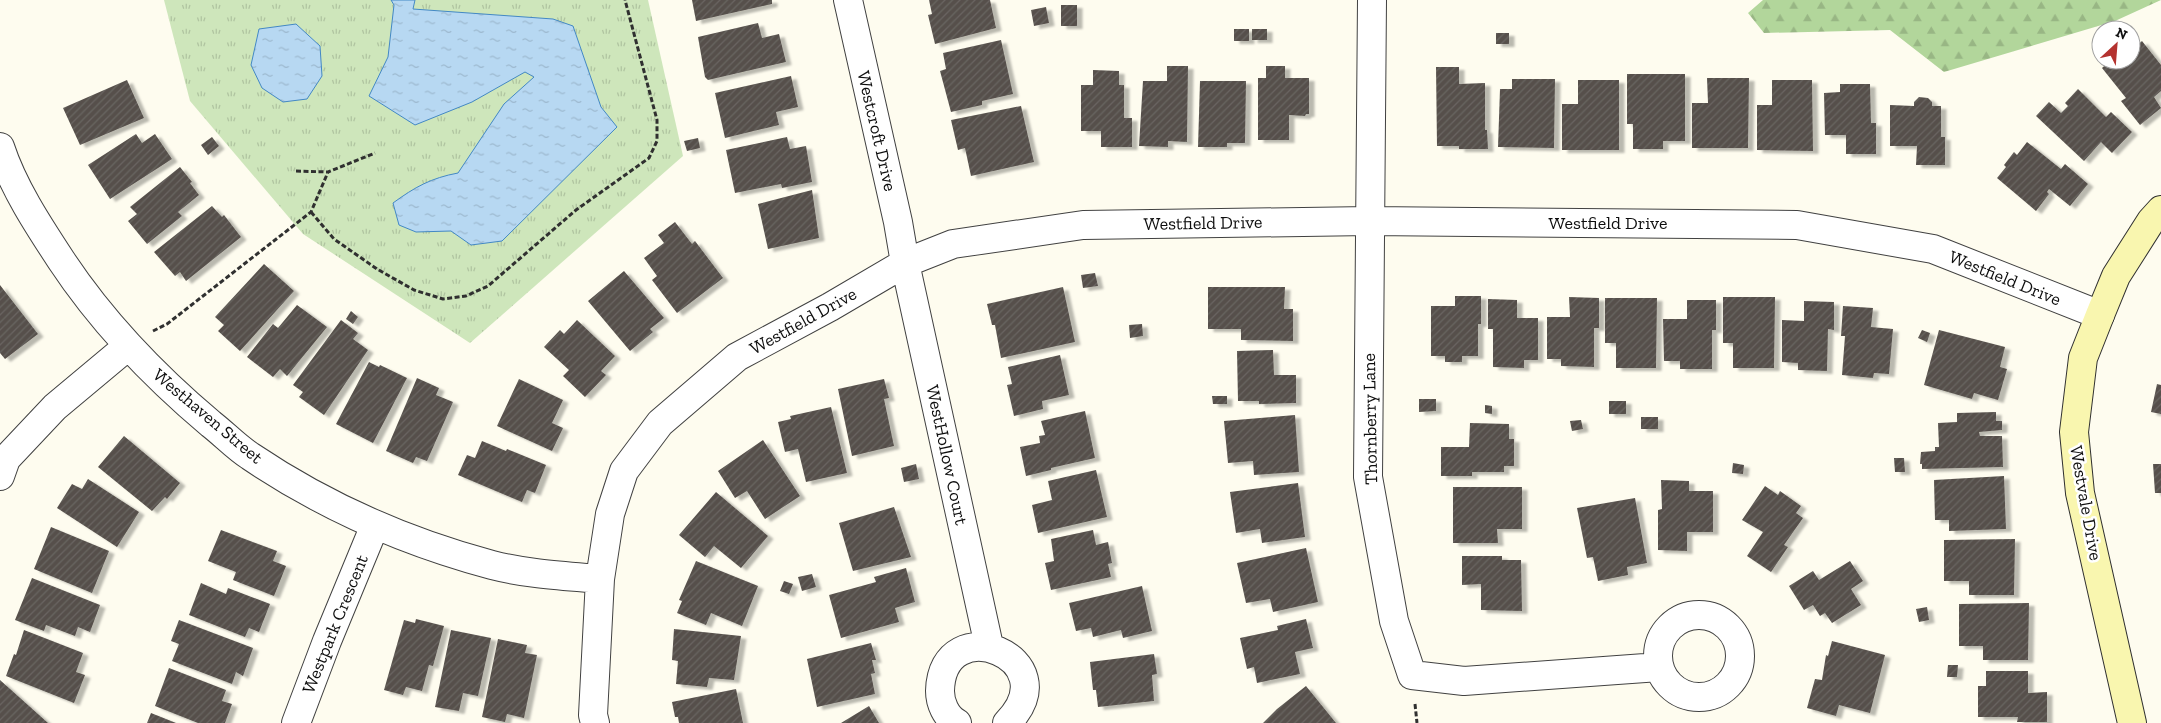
<svg xmlns="http://www.w3.org/2000/svg" width="2161" height="723" viewBox="0 0 2161 723" font-family="'Zilla Slab',serif">
<defs>
<pattern id="grass-tufts" width="24" height="20" patternUnits="userSpaceOnUse" patternTransform="scale(1.25)"><rect width="24" height="20" fill="#cee6bb"/><path d="M3 7l-1-3M5 7V3M7 7l1-3M15 17l-1-3M17 17v-4M19 17l1-3" fill="none" stroke="#b0c4a0"/></pattern>
<pattern id="forest-firs" width="22" height="20" patternUnits="userSpaceOnUse" patternTransform="scale(1.25)"><rect width="22" height="20" fill="#b2d69b"/><path d="M5 1l3.5 6h-7zM16 11l3.5 6h-7z" fill="#98b684"/></pattern>
<pattern id="water-ripples" width="26" height="14" patternUnits="userSpaceOnUse" patternTransform="scale(1.25)"><rect width="26" height="14" fill="#b7d8f2"/><path d="M2 4q2-2 4 0t4 0M15 11q2-2 4 0t4 0" fill="none" stroke="#9cb8ce"/></pattern>
<pattern id="building-hatch" width="6" height="6" patternUnits="userSpaceOnUse" patternTransform="scale(1.25)"><rect width="6" height="6" fill="#56504b"/><path d="M-1 1l2-2M0 6l6-6M5 7l2-2" fill="none" stroke="#696561"/></pattern>
<filter id="shadow"><feDropShadow dx="5.5" dy="3" stdDeviation="1" flood-color="#0004"/></filter>
</defs>
<rect width="100%" height="100%" fill="#fefcef"/>
<path fill="url(#grass-tufts)" d="M 164,0 L 648,0 L 683,156 L 470,343 L 303,234 L 190,101 Z"/>
<path fill="url(#forest-firs)" d="M 1763,0 L 2161,0 L 2115,21 L 1944,72 L 1890,30 L 1764,33 L 1748,13 Z"/>
<path fill="url(#water-ripples)" stroke="#4388c4" d="M 391,0 L 415,0 L 413,9 L 553,19 L 573,26 L 601,107 L 617,127 L 502,241 L 471,245 L 451,231 L 416,232 L 399,225 L 393,203 C 415,187 431,178 458,173 L 504,104 L 534,77 L 525,72 L 472,102 L 415,125 L 369,96 L 388,57 L 394,5 Z
M 296,24 L 320,46 L 322,76 L 307,99 L 283,102 L 262,88 L 251,65 L 259,29 Z"/>
<path fill="url(#building-hatch)" filter="url(#shadow)" d="M 692,0 L 772,0 L 772,4 L 696,21 Z
M 929,0 L 990,0 L 996,28 L 935,44 L 928,15 L 932,14 Z
M 1061,5 L 1077,5 L 1077,26 L 1061,26 Z
M 1046,7 L 1049,23 L 1034,26 L 1031,10 Z
M 758,23 L 762,38 L 779,34 L 786,62 L 708,80 L 705,77 L 698,37 Z
M 1234,29 L 1249,29 L 1249,41 L 1234,41 Z
M 1252,29 L 1267,29 L 1267,40 L 1252,40 Z
M 1496,33 L 1509,33 L 1509,44 L 1496,44 Z
M 1001,40 L 1013,94 L 982,101 L 982,105 L 951,112 L 940,71 L 946,69 L 943,53 Z
M 2142,41 L 2161,65 L 2161,91 L 2154,97 L 2161,108 L 2140,125 L 2121,101 L 2126,98 L 2102,68 L 2111,60 L 2131,60 L 2131,50 Z
M 1167,66 L 1188,66 L 1187,142 L 1168,141 L 1168,147 L 1139,146 L 1143,81 L 1167,81 Z
M 1266,66 L 1285,66 L 1285,78 L 1309,78 L 1309,114 L 1306,114 L 1305,116 L 1289,115 L 1289,140 L 1258,140 L 1258,78 L 1266,78 Z
M 1436,67 L 1459,67 L 1459,84 L 1485,83 L 1485,130 L 1487,130 L 1488,149 L 1459,149 L 1459,146 L 1437,146 Z
M 1093,70 L 1119,71 L 1119,85 L 1124,85 L 1124,118 L 1132,118 L 1132,147 L 1101,147 L 1101,131 L 1081,131 L 1081,85 L 1093,85 Z
M 1627,74 L 1685,74 L 1685,141 L 1663,141 L 1663,149 L 1633,149 L 1633,124 L 1627,124 Z
M 791,76 L 798,107 L 776,112 L 779,125 L 725,138 L 715,93 Z
M 1707,78 L 1749,78 L 1748,148 L 1692,148 L 1692,103 L 1708,103 Z
M 1512,79 L 1555,79 L 1554,148 L 1498,147 L 1500,89 L 1512,89 Z
M 127,80 L 144,118 L 80,145 L 63,108 Z
M 1578,80 L 1619,80 L 1619,150 L 1562,150 L 1562,104 L 1578,104 Z
M 1772,80 L 1812,80 L 1813,151 L 1757,150 L 1757,105 L 1772,105 Z
M 1200,81 L 1246,81 L 1245,143 L 1227,143 L 1227,147 L 1198,147 Z
M 1840,84 L 1870,84 L 1871,123 L 1876,123 L 1876,154 L 1846,154 L 1846,135 L 1825,135 L 1824,93 L 1840,92 Z
M 2078,89 L 2106,117 L 2111,112 L 2132,132 L 2112,153 L 2101,142 L 2084,161 L 2036,116 L 2049,102 L 2061,113 L 2068,106 L 2065,103 Z
M 1919,97 L 1928,98 L 1932,102 L 1932,106 L 1941,106 L 1941,137 L 1945,137 L 1945,165 L 1916,165 L 1917,146 L 1890,146 L 1890,105 L 1914,106 L 1914,102 Z
M 1021,106 L 1034,162 L 971,176 L 965,148 L 958,150 L 951,120 Z
M 136,134 L 142,143 L 155,134 L 172,159 L 110,199 L 88,165 Z
M 212,137 L 219,146 L 208,155 L 201,145 Z
M 787,137 L 790,149 L 806,146 L 812,182 L 782,188 L 781,184 L 735,193 L 726,150 Z
M 698,138 L 700,148 L 687,151 L 684,141 Z
M 2027,142 L 2061,169 L 2065,164 L 2088,184 L 2070,206 L 2049,189 L 2047,192 L 2049,194 L 2036,211 L 1997,178 L 2006,167 L 2004,165 L 2014,152 L 2017,155 Z
M 180,167 L 192,182 L 190,183 L 199,195 L 178,212 L 182,216 L 147,244 L 128,221 L 137,214 L 130,207 Z
M 812,190 L 819,238 L 768,249 L 758,204 Z
M 212,206 L 222,217 L 224,215 L 241,237 L 186,281 L 180,272 L 175,276 L 154,252 Z
M 675,222 L 692,244 L 695,241 L 723,278 L 677,313 L 652,280 L 657,276 L 644,258 L 664,243 L 658,235 Z
M 264,264 L 294,291 L 240,351 L 218,331 L 224,325 L 215,317 Z
M 624,271 L 664,318 L 650,329 L 653,332 L 630,351 L 588,301 Z
M 1095,273 L 1098,286 L 1083,288 L 1081,275 Z
M 0,285 L 38,334 L 5,359 L 0,353 Z
M 1063,287 L 1075,342 L 1001,358 L 995,325 L 992,325 L 987,304 Z
M 1208,287 L 1285,287 L 1284,309 L 1293,309 L 1293,341 L 1241,340 L 1241,329 L 1208,329 Z
M 1455,296 L 1481,296 L 1481,324 L 1478,324 L 1478,356 L 1462,356 L 1462,362 L 1445,362 L 1445,356 L 1431,356 L 1431,306 L 1455,306 Z
M 1569,297 L 1599,298 L 1599,328 L 1594,328 L 1594,367 L 1561,366 L 1561,359 L 1547,359 L 1547,317 L 1570,317 Z
M 1723,297 L 1775,297 L 1774,368 L 1733,368 L 1733,343 L 1723,343 Z
M 1605,298 L 1657,298 L 1656,368 L 1616,368 L 1616,343 L 1605,343 Z
M 1488,299 L 1517,300 L 1517,318 L 1538,318 L 1538,360 L 1524,360 L 1524,368 L 1493,367 L 1493,329 L 1488,329 Z
M 1687,300 L 1716,300 L 1716,330 L 1712,330 L 1712,369 L 1680,369 L 1680,361 L 1664,361 L 1663,319 L 1687,319 Z
M 1804,301 L 1834,302 L 1834,330 L 1828,329 L 1827,371 L 1798,370 L 1798,363 L 1782,362 L 1782,320 L 1804,321 Z
M 297,305 L 327,327 L 287,376 L 280,369 L 273,377 L 247,357 L 273,324 L 278,328 Z
M 1843,306 L 1873,308 L 1871,327 L 1893,329 L 1889,374 L 1874,373 L 1873,378 L 1842,375 L 1845,336 L 1841,336 Z
M 351,311 L 358,317 L 353,324 L 346,319 Z
M 341,320 L 358,333 L 353,339 L 368,350 L 324,415 L 299,397 L 303,392 L 293,385 Z
M 577,320 L 615,356 L 601,371 L 606,375 L 585,397 L 563,376 L 569,370 L 544,347 L 560,330 L 564,334 Z
M 1142,324 L 1143,336 L 1130,338 L 1129,325 Z
M 1922,330 L 1930,333 L 1927,342 L 1918,338 Z
M 1939,330 L 2005,347 L 2000,367 L 2007,369 L 1998,400 L 1974,393 L 1972,399 L 1924,385 Z
M 1273,350 L 1274,375 L 1296,375 L 1296,403 L 1259,404 L 1259,401 L 1238,401 L 1237,351 Z
M 1060,355 L 1069,395 L 1042,401 L 1043,409 L 1014,416 L 1007,385 L 1012,384 L 1008,367 Z
M 369,362 L 379,367 L 380,365 L 407,378 L 373,443 L 336,424 Z
M 417,378 L 439,388 L 436,395 L 453,402 L 427,461 L 416,457 L 413,463 L 386,451 Z
M 519,379 L 563,400 L 552,423 L 563,428 L 552,451 L 497,426 Z
M 884,379 L 889,398 L 884,399 L 894,446 L 852,456 L 838,389 Z
M 2157,384 L 2161,385 L 2161,414 L 2151,412 Z
M 1212,396 L 1227,396 L 1227,404 L 1213,404 Z
M 1419,399 L 1436,399 L 1436,411 L 1419,412 Z
M 1609,401 L 1626,401 L 1626,414 L 1609,414 Z
M 1485,405 L 1492,406 L 1492,414 L 1485,413 Z
M 831,407 L 847,473 L 806,482 L 798,449 L 785,452 L 778,422 L 791,419 L 790,416 Z
M 1085,411 L 1095,458 L 1051,468 L 1051,470 L 1026,476 L 1020,447 L 1040,443 L 1039,436 L 1045,435 L 1041,421 Z
M 1996,412 L 1996,421 L 2002,421 L 2002,430 L 1979,432 L 1980,436 L 2002,436 L 2003,467 L 1922,469 L 1922,464 L 1920,464 L 1921,452 L 1935,451 L 1935,447 L 1939,447 L 1938,423 L 1957,422 L 1957,413 Z
M 1295,415 L 1299,472 L 1254,475 L 1253,461 L 1228,463 L 1224,421 Z
M 1641,417 L 1658,417 L 1658,429 L 1641,429 Z
M 1581,420 L 1583,429 L 1572,431 L 1570,421 Z
M 1470,423 L 1509,424 L 1509,439 L 1514,439 L 1514,466 L 1504,466 L 1504,472 L 1472,472 L 1472,476 L 1441,476 L 1441,447 L 1469,447 Z
M 124,436 L 180,483 L 167,499 L 165,497 L 152,511 L 98,467 Z
M 763,440 L 800,496 L 765,519 L 747,491 L 735,498 L 718,471 Z
M 482,441 L 506,451 L 507,449 L 546,465 L 535,493 L 527,490 L 522,502 L 458,475 L 467,455 L 475,458 Z
M 1894,458 L 1904,458 L 1905,472 L 1895,472 Z
M 1733,463 L 1744,465 L 1743,474 L 1732,473 Z
M 916,464 L 919,479 L 904,482 L 901,468 Z
M 2153,464 L 2161,464 L 2161,493 L 2155,493 Z
M 1096,470 L 1107,517 L 1038,533 L 1032,505 L 1052,500 L 1048,481 Z
M 2004,476 L 2006,529 L 1949,531 L 1949,520 L 1935,520 L 1934,480 Z
M 88,479 L 139,512 L 117,547 L 57,508 L 72,484 L 82,489 Z
M 1661,480 L 1689,481 L 1689,491 L 1713,491 L 1713,532 L 1687,532 L 1687,551 L 1658,550 L 1658,510 L 1662,509 Z
M 1298,483 L 1305,537 L 1262,543 L 1260,529 L 1236,533 L 1230,492 Z
M 1765,486 L 1778,495 L 1780,491 L 1801,506 L 1796,513 L 1803,518 L 1784,545 L 1788,547 L 1771,572 L 1747,556 L 1763,532 L 1742,520 Z
M 1453,487 L 1522,487 L 1522,529 L 1497,529 L 1498,543 L 1453,543 Z
M 716,492 L 768,536 L 741,568 L 714,546 L 705,557 L 679,535 Z
M 1635,498 L 1647,563 L 1627,567 L 1628,575 L 1598,581 L 1593,557 L 1587,558 L 1577,508 Z
M 894,507 L 911,557 L 853,571 L 839,523 Z
M 51,527 L 109,551 L 92,593 L 34,569 Z
M 221,530 L 277,551 L 273,561 L 286,566 L 274,596 L 233,580 L 236,572 L 208,561 Z
M 1093,530 L 1096,545 L 1108,542 L 1112,563 L 1108,564 L 1111,577 L 1051,590 L 1045,563 L 1054,561 L 1051,539 Z
M 2015,539 L 2014,595 L 1969,595 L 1969,581 L 1944,581 L 1944,540 Z
M 1306,548 L 1318,602 L 1273,612 L 1270,599 L 1246,603 L 1237,563 Z
M 1462,556 L 1502,556 L 1502,560 L 1521,560 L 1522,611 L 1481,610 L 1481,584 L 1462,585 Z
M 696,561 L 758,586 L 742,626 L 711,613 L 706,625 L 677,613 L 682,601 L 679,600 Z
M 1850,561 L 1863,581 L 1851,589 L 1861,605 L 1832,623 L 1825,613 L 1820,616 L 1813,605 L 1804,610 L 1789,586 L 1813,571 L 1819,580 Z
M 906,568 L 915,602 L 895,608 L 899,622 L 841,638 L 829,595 L 876,582 L 874,577 Z
M 812,574 L 816,587 L 802,591 L 798,577 Z
M 32,578 L 100,605 L 90,632 L 78,627 L 75,636 L 46,625 L 44,631 L 15,620 Z
M 784,581 L 793,584 L 789,594 L 780,591 Z
M 201,583 L 226,594 L 228,588 L 270,604 L 259,632 L 249,628 L 245,637 L 189,615 Z
M 1142,586 L 1152,631 L 1123,638 L 1121,630 L 1093,637 L 1091,628 L 1076,631 L 1069,603 Z
M 2029,603 L 2028,660 L 1983,660 L 1983,646 L 1959,646 L 1959,604 Z
M 1927,607 L 1929,620 L 1919,622 L 1916,609 Z
M 416,619 L 444,626 L 433,666 L 429,665 L 422,691 L 406,687 L 403,695 L 384,690 L 404,620 L 415,623 Z
M 1306,619 L 1313,648 L 1295,652 L 1300,674 L 1257,683 L 1254,667 L 1247,669 L 1240,638 L 1278,630 L 1277,626 Z
M 179,620 L 253,648 L 243,676 L 236,672 L 232,684 L 172,661 L 179,644 L 171,641 Z
M 674,629 L 741,636 L 734,680 L 709,678 L 707,687 L 676,684 L 678,661 L 672,660 Z
M 24,630 L 83,653 L 76,672 L 85,675 L 74,703 L 6,676 L 14,654 L 16,655 Z
M 451,630 L 491,638 L 478,696 L 463,693 L 459,711 L 435,707 Z
M 498,639 L 527,645 L 525,653 L 537,655 L 524,718 L 507,714 L 505,722 L 482,717 Z
M 1832,641 L 1885,655 L 1870,713 L 1839,705 L 1836,716 L 1807,708 L 1815,679 L 1822,680 L 1826,655 L 1828,656 Z
M 871,643 L 876,660 L 872,660 L 875,673 L 871,674 L 875,694 L 817,707 L 807,659 Z
M 1154,654 L 1157,674 L 1152,675 L 1154,701 L 1098,707 L 1096,690 L 1093,690 L 1090,662 Z
M 1948,665 L 1958,665 L 1957,677 L 1947,677 Z
M 169,668 L 226,690 L 222,701 L 232,704 L 225,723 L 198,723 L 155,706 Z
M 1986,671 L 2028,671 L 2028,693 L 2047,692 L 2047,722 L 2017,722 L 2018,717 L 1978,717 L 1978,686 L 1986,686 Z
M 0,680 L 48,723 L 0,723 Z
M 1306,686 L 1336,723 L 1263,723 L 1277,709 Z
M 736,689 L 743,723 L 679,723 L 678,717 L 675,717 L 672,702 Z
M 869,706 L 879,723 L 841,723 Z
M 151,713 L 176,723 L 147,723 Z"/>
<g fill="none" stroke-linecap="round" stroke-linejoin="round">
<defs>
<path id="street" d="M 848,0 L 898,222 L 905,263 L 989,646
M 1372,0 L 1368,477 L 1394,621 L 1412,675 L 1464,681 L 1659,667
M 0,147 C 13,187 38,225 61,260 C 102,322 154,376 211,424 C 224,434 236,447 250,456 C 324,506 406,542 492,565 C 527,574 564,576 600,579
M 0,476 L 6,459 L 55,407 L 128,346
M1658 656a41 41 0 1 1 82 0a41 41 0 1 1-82 0Z
M 296,723 L 327,641 L 375,525
M 595,723 L 593,715 L 600,579 L 610,514 L 624,471 L 660,423 L 737,357 L 830,307 L 905,263 L 953,244 L 1083,225 L 1369,221 L 1797,225 L 1933,249 L 2100,315
M 957,723 C 946,717 940,703 940,691 C 942,607 1071,658 1007,723"/>
<path id="secondary" d="M 2132,723 L 2080,493 L 2074,432 L 2083,358 L 2100,315 L 2116,276 L 2151,221 L 2161,210"/>
</defs>
<use href="#street" stroke="#414141" stroke-width="30"/>
<use href="#secondary" stroke="#303030" stroke-width="30"/>
<path stroke="#303030" stroke-width="3" stroke-dasharray="5 2.5" stroke-linecap="butt" d="M 296,171 L 328,172 L 375,153
M 311,212 L 334,239 L 377,269 L 414,290 L 443,299 L 466,296 L 488,286 L 576,210 L 649,158 L 657,141 L 657,120 L 625,0
M 153,331 L 167,324 L 311,212 L 328,172
M 1415,704 L 1417,723"/>
<use href="#street" stroke="#fff" stroke-width="28"/>
<use href="#secondary" stroke="#f9f6af" stroke-width="28"/>
</g>
<g text-anchor="middle" stroke-width="5" stroke-linejoin="round" paint-order="stroke">
<g font-size="18" fill="#0e0e0e" stroke="#fff">
<text transform="translate(877 131) rotate(77)" y="6">Westcroft Drive</text>
<text transform="translate(1203 223) rotate(-1)" y="6">Westfield Drive</text>
<text x="1608" y="229">Westfield Drive</text>
<text transform="translate(2005 278) rotate(22)" y="6">Westfield Drive</text>
<text transform="translate(803 321) rotate(-29)" y="6">Westfield Drive</text>
<text transform="translate(208 416) rotate(40)" y="6">Westhaven Street</text>
<text transform="translate(1370 419) rotate(-91)" y="6">Thornberry Lane</text>
<text transform="translate(947 455) rotate(78)" y="6">WestHollow Court</text>
<text transform="translate(2086 503) rotate(80)" y="6">Westvale Drive</text>
<text transform="translate(335 624) rotate(-68)" y="6">Westpark Crescent</text>
</g>
</g>
<g transform="translate(2116 45) rotate(26)"><circle r="24" fill="#ffffff" stroke="#9f9f9f"/>
<path d="M0-4L9 19L0 12L-9 19Z" fill="#b4322f"/>
<text y="-8" font-size="14" font-weight="bold" text-anchor="middle" fill="#0e0e0e">N</text>
</g>
</svg>
